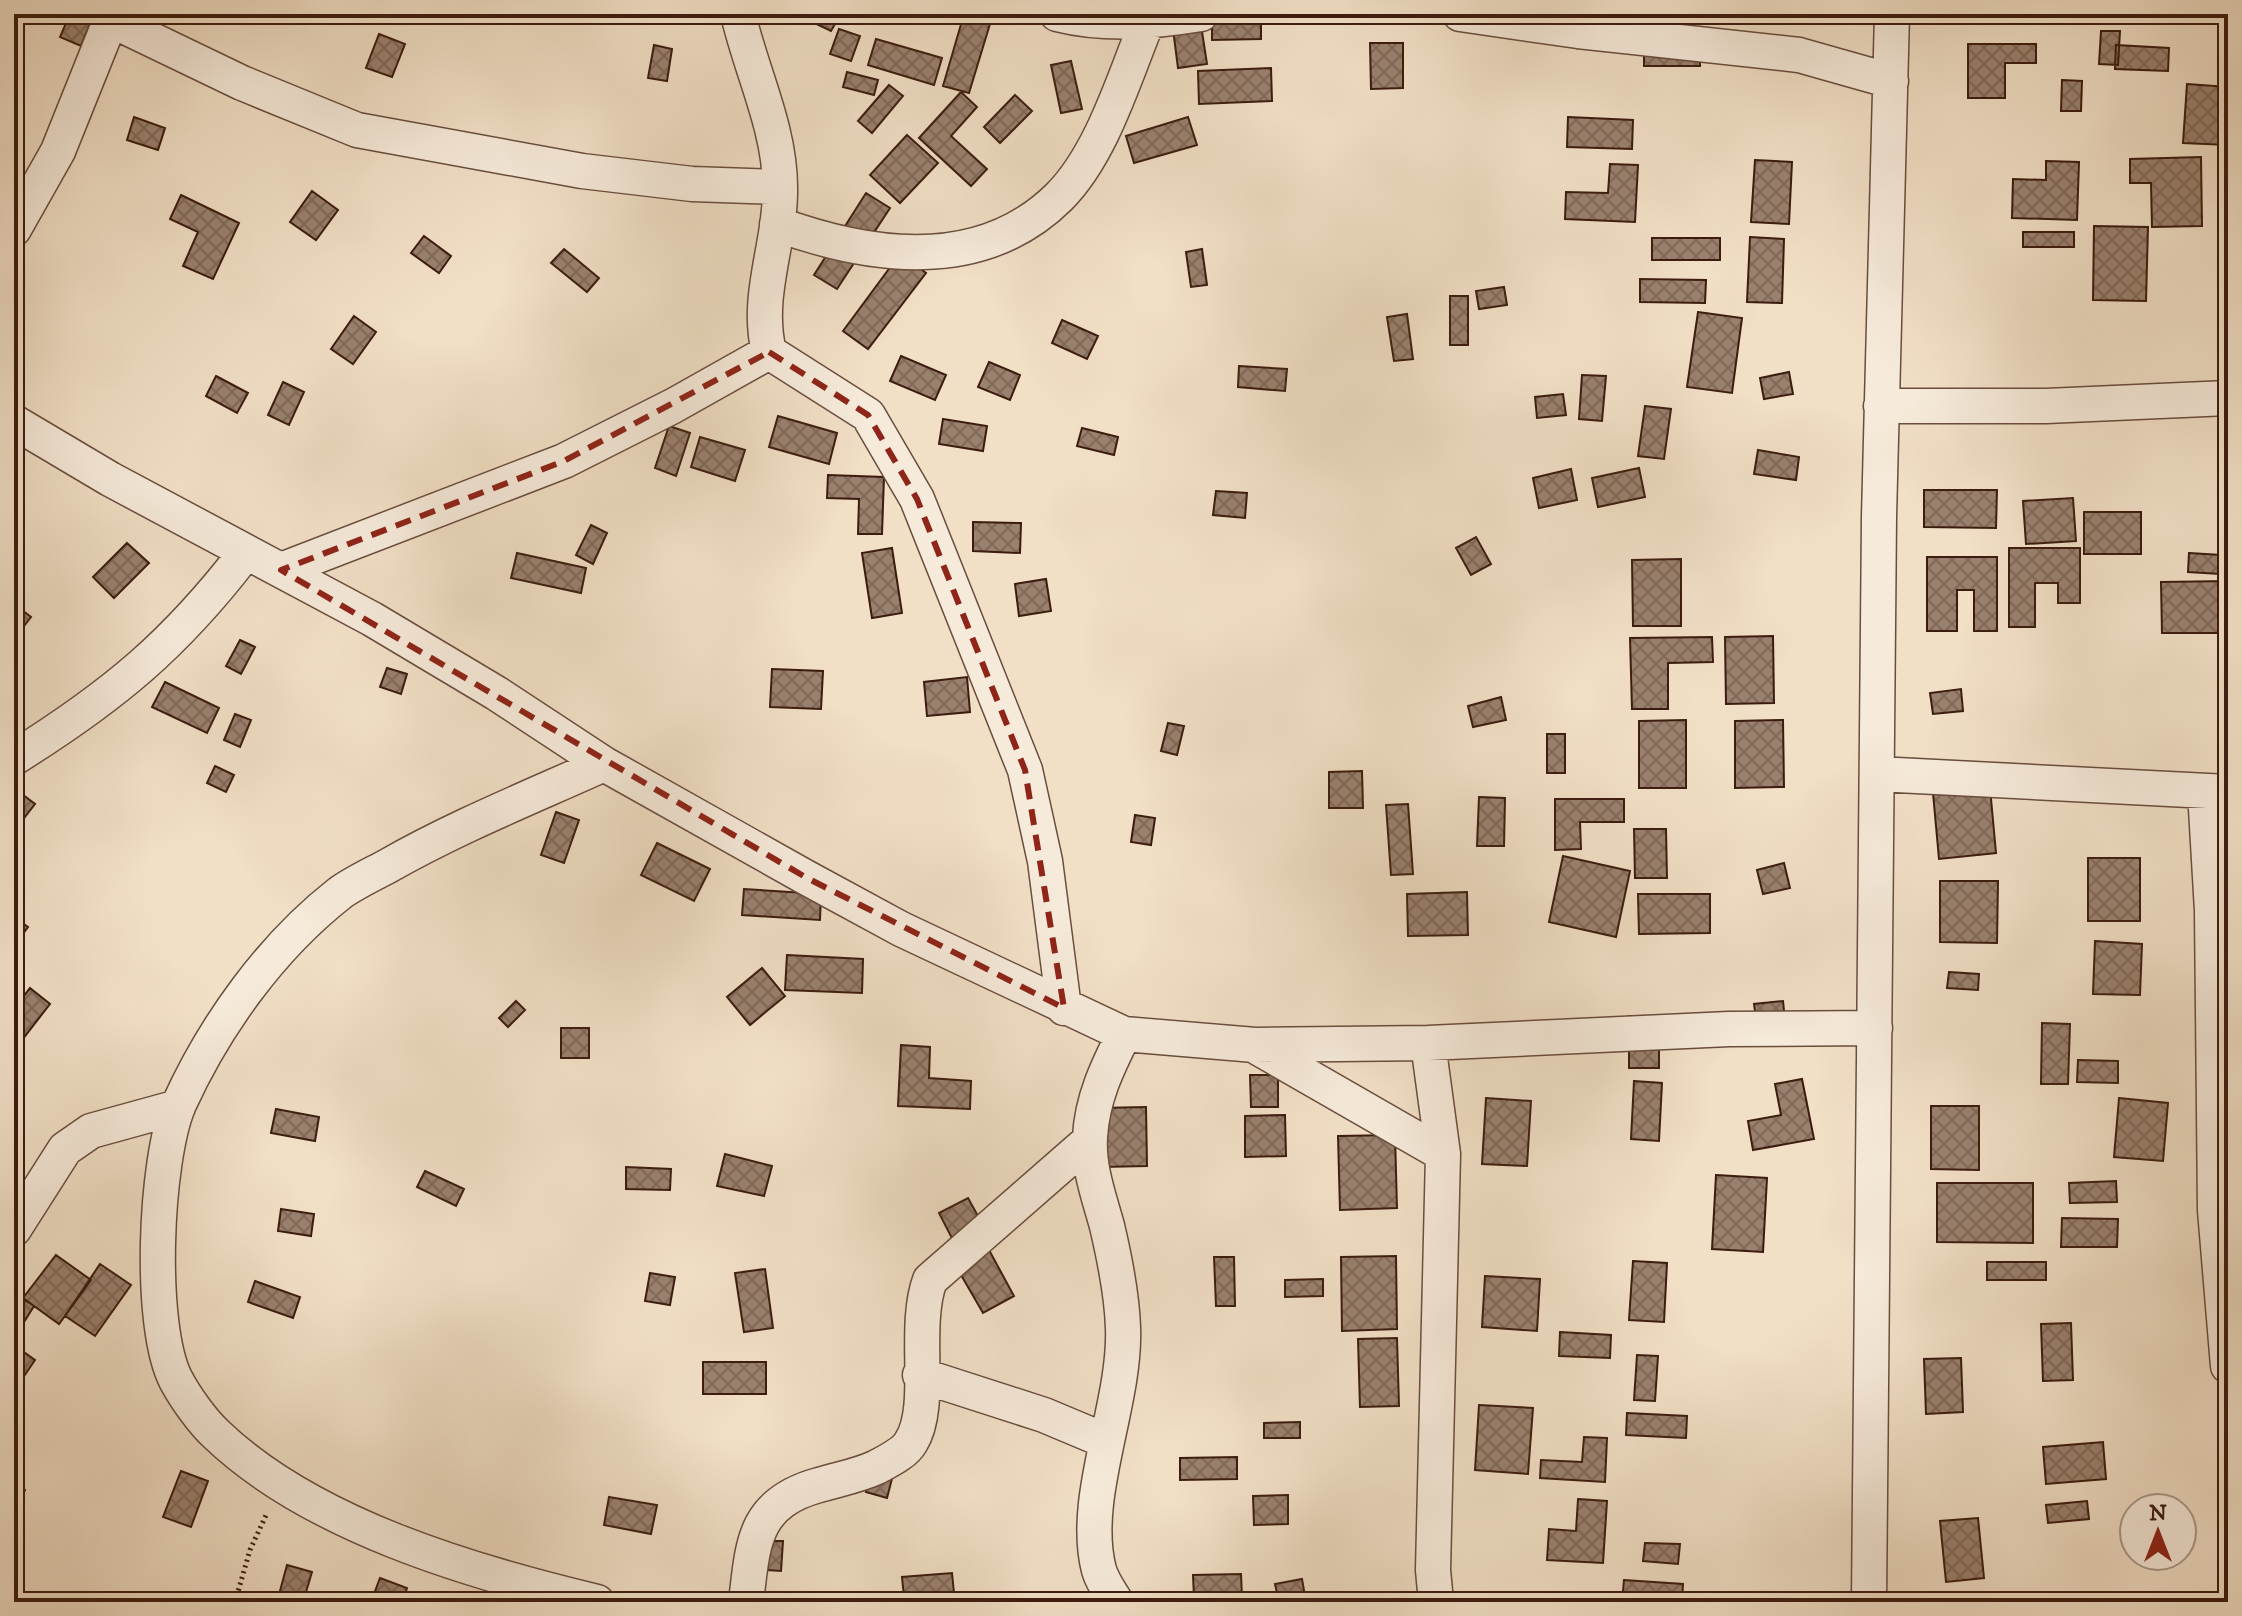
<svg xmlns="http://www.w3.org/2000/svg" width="2242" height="1616" viewBox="0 0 2242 1616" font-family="'IM FELL DW Pica',serif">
<defs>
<pattern id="building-cross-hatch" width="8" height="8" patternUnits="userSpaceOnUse" patternTransform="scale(2)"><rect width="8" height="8" fill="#9a816e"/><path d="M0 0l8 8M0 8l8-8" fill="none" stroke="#7f6959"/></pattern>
</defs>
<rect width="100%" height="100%" fill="#f1dfc6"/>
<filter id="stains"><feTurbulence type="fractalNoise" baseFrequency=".0025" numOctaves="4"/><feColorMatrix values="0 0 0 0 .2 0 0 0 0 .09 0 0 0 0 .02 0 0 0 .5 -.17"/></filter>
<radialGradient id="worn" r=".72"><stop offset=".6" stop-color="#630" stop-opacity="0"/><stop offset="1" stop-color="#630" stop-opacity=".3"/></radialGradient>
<path fill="url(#building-cross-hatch)" stroke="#3c1c0f" stroke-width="2" d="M 70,14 L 94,14 L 81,46 L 60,37 Z
M 811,14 L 837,14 L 840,15 L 831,31 L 808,20 Z
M 964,14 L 993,14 L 969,93 L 943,86 Z
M 1261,14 L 1261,39 L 1212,40 L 1212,15 Z
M 1347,14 L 1379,14 L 1379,24 L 1346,23 Z
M 1969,14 L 1999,14 L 1999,15 L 1969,17 Z
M 1644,15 L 1662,15 L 1662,48 L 1700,48 L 1700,66 L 1644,66 Z
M 1201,25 L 1207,64 L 1178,68 L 1173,29 Z
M 839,29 L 860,36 L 851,61 L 830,54 Z
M 2101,31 L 2120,31 L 2118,65 L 2099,64 Z
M 379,34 L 405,44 L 392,77 L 366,68 Z
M 876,39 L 942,58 L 934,85 L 868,65 Z
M 1370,43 L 1403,43 L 1403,88 L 1371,89 Z
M 1968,44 L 2036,44 L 2036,63 L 2005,63 L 2005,98 L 1968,98 Z
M 654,45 L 672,49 L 667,81 L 648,78 Z
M 2116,45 L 2169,48 L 2168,71 L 2115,69 Z
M 1071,61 L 1082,109 L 1061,113 L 1051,65 Z
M 1271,68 L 1272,101 L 1199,104 L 1198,71 Z
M 847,72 L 878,80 L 874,95 L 843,87 Z
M 2062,80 L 2082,81 L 2081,111 L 2061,111 Z
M 2187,84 L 2228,87 L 2228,145 L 2183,143 Z
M 889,85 L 903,96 L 872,133 L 858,121 Z
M 961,92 L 977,107 L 951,136 L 987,169 L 971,186 L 919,138 Z
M 1015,95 L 1032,111 L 1000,143 L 984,127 Z
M 134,117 L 165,128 L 158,150 L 127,140 Z
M 1188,117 L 1197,145 L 1134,163 L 1126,136 Z
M 1568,117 L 1633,120 L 1632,149 L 1567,147 Z
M 907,135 L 938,163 L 900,203 L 870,175 Z
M 2201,157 L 2202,226 L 2152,227 L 2151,183 L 2130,183 L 2130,159 Z
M 1755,160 L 1792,162 L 1789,224 L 1751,222 Z
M 2046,161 L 2079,162 L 2077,220 L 2012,218 L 2013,179 L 2046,180 Z
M 1610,164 L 1638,165 L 1635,222 L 1565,219 L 1566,192 L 1608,193 Z
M 312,191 L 338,210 L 316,240 L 290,222 Z
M 866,193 L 890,208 L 837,289 L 814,275 Z
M 181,195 L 239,223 L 213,279 L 183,266 L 198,232 L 170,219 Z
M 2094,226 L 2148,227 L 2146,301 L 2093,300 Z
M 2023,232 L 2074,232 L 2074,247 L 2023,247 Z
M 424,236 L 451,256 L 439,273 L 411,253 Z
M 1750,237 L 1784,239 L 1782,303 L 1747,302 Z
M 1652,238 L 1720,238 L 1720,260 L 1652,260 Z
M 564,249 L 599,278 L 587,292 L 551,263 Z
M 1202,249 L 1207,285 L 1191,287 L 1186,252 Z
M 900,254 L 926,273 L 868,349 L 843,331 Z
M 1640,279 L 1706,280 L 1705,303 L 1640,302 Z
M 1504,287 L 1507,305 L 1479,309 L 1476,291 Z
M 1450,296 L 1468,296 L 1468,345 L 1450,345 Z
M 1698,312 L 1742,318 L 1732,393 L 1687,387 Z
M 1407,314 L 1413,359 L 1394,361 L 1387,317 Z
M 354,316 L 376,332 L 353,364 L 331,349 Z
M 1062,320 L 1098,336 L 1087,359 L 1052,343 Z
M 901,356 L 946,375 L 935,400 L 890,381 Z
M 989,362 L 1020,375 L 1010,400 L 978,387 Z
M 1239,366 L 1287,369 L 1285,391 L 1238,387 Z
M 1789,372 L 1793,394 L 1764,399 L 1760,378 Z
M 1582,375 L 1606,376 L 1602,421 L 1579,419 Z
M 216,376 L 248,393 L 237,413 L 206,396 Z
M 283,382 L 304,392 L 289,425 L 268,415 Z
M 1563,394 L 1566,415 L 1537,418 L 1535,397 Z
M 1645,406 L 1671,409 L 1664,459 L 1638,456 Z
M 778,416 L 837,433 L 829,464 L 769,447 Z
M 943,419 L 987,426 L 983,451 L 939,444 Z
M 669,426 L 690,433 L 676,476 L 655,468 Z
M 1082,428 L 1118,437 L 1114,455 L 1077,446 Z
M 700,437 L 745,450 L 735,481 L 691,467 Z
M 1758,450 L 1799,457 L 1796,480 L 1754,474 Z
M 1639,468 L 1645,497 L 1598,507 L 1592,478 Z
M 1571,469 L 1577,500 L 1539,508 L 1533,478 Z
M 828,475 L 884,477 L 882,534 L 858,534 L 859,499 L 827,498 Z
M 1924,490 L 1997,490 L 1996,528 L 1924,527 Z
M 1216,491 L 1247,493 L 1245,518 L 1213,515 Z
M 2073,498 L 2076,541 L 2026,544 L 2023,501 Z
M 2084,512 L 2141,512 L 2141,554 L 2084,554 Z
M 973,522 L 1021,523 L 1020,553 L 973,551 Z
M 591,525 L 607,533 L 593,564 L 576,555 Z
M 1476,537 L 1491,564 L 1471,575 L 1456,548 Z
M 127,543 L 149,563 L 114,598 L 93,577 Z
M 892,548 L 902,613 L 872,618 L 862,553 Z
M 2009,548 L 2080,548 L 2080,603 L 2058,603 L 2058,583 L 2035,583 L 2035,627 L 2009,627 Z
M 517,553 L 586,568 L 581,593 L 511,578 Z
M 2189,553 L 2221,555 L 2220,574 L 2188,572 Z
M 1927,557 L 1997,557 L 1997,631 L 1974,631 L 1974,590 L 1957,590 L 1957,631 L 1927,631 Z
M 1681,559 L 1681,626 L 1633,626 L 1632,560 Z
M 1046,579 L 1051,611 L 1019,616 L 1015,584 Z
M 2228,581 L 2228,633 L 2162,633 L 2161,582 Z
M 14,604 L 31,617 L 14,639 Z
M 1773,636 L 1774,703 L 1726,704 L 1725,637 Z
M 1712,637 L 1713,662 L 1668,663 L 1668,709 L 1632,709 L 1630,638 Z
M 240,640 L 255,647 L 241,674 L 226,666 Z
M 387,668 L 407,674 L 401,694 L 380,687 Z
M 772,669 L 823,671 L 821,709 L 770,707 Z
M 967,677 L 970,712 L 927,716 L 924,682 Z
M 165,682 L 219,708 L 207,733 L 152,707 Z
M 1961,689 L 1963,711 L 1933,714 L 1930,693 Z
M 1501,697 L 1506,720 L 1473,727 L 1468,706 Z
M 235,714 L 251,720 L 240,747 L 224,740 Z
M 1686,720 L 1686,788 L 1639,788 L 1639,721 Z
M 1783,720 L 1784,787 L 1735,788 L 1735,721 Z
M 1168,723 L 1184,726 L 1177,755 L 1161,751 Z
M 1547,734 L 1565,734 L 1565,773 L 1547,773 Z
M 215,766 L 234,775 L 226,792 L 207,783 Z
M 1362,771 L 1363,808 L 1329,808 L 1329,772 Z
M 14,788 L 35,804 L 14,831 Z
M 1990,788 L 1996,853 L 1939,859 L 1933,793 Z
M 1479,797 L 1505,798 L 1504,846 L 1477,846 Z
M 1555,799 L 1624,799 L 1624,822 L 1580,822 L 1581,849 L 1555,850 Z
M 1408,804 L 1413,874 L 1391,875 L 1386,805 Z
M 556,812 L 579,820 L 564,863 L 541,855 Z
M 1135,815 L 1155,818 L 1151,845 L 1131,842 Z
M 1634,829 L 1666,829 L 1667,878 L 1635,878 Z
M 657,843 L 710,869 L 694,901 L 641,875 Z
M 1563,856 L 1630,871 L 1616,937 L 1549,922 Z
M 2088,858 L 2140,858 L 2140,921 L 2088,921 Z
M 1784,863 L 1790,888 L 1763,894 L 1757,870 Z
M 1940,881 L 1998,881 L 1997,943 L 1940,942 Z
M 744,889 L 821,894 L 820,920 L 742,915 Z
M 1467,892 L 1468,935 L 1408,936 L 1407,894 Z
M 1638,894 L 1710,894 L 1710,933 L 1639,934 Z
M 14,917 L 28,927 L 14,946 Z
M 2095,941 L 2142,944 L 2140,995 L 2093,994 Z
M 787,955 L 863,959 L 862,993 L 785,990 Z
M 762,968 L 785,996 L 750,1025 L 727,997 Z
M 1949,972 L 1979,974 L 1978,990 L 1947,988 Z
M 30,988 L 50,1004 L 22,1040 L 14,1034 L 14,1009 Z
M 516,1001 L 525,1010 L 508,1027 L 499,1018 Z
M 1783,1001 L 1786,1029 L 1758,1033 L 1754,1004 Z
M 1629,1016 L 1659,1016 L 1659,1068 L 1629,1068 Z
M 2042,1023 L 2070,1024 L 2068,1084 L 2041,1084 Z
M 561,1028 L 589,1028 L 589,1058 L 561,1058 Z
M 901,1045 L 930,1047 L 929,1078 L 971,1081 L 970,1109 L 898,1106 Z
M 2078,1060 L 2118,1061 L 2118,1083 L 2077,1082 Z
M 1250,1075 L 1278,1075 L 1278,1107 L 1251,1107 Z
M 1802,1079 L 1814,1139 L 1753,1150 L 1748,1121 L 1781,1115 L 1775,1084 Z
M 1634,1081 L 1662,1083 L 1659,1141 L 1631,1139 Z
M 1486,1098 L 1531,1101 L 1527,1166 L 1482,1164 Z
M 2119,1098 L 2168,1103 L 2163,1161 L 2114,1157 Z
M 1931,1106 L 1979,1106 L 1979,1170 L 1931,1169 Z
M 1146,1107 L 1147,1166 L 1101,1167 L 1099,1108 Z
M 276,1109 L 319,1117 L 315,1141 L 271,1133 Z
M 1285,1115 L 1286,1156 L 1245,1157 L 1245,1116 Z
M 1395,1135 L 1397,1208 L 1340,1210 L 1338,1136 Z
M 725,1154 L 772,1166 L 764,1196 L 717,1186 Z
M 626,1167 L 671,1169 L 670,1190 L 626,1189 Z
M 425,1171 L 464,1189 L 456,1206 L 417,1187 Z
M 1716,1175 L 1767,1178 L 1763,1252 L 1712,1249 Z
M 2116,1181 L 2117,1202 L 2070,1203 L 2069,1183 Z
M 1937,1183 L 2033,1183 L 2033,1243 L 1937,1242 Z
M 968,1198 L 989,1236 L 959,1252 L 939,1213 Z
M 281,1209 L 314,1214 L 311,1236 L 278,1231 Z
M 2062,1218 L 2118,1219 L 2117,1247 L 2061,1247 Z
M 989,1250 L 1014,1296 L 983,1313 L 957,1268 Z
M 56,1255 L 91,1280 L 59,1324 L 23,1298 Z
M 1396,1256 L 1397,1329 L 1342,1331 L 1341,1257 Z
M 1214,1257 L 1234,1257 L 1235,1306 L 1216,1306 Z
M 1633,1261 L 1667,1263 L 1664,1322 L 1629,1320 Z
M 1987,1262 L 2046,1262 L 2046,1280 L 1987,1280 Z
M 100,1264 L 131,1285 L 95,1336 L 65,1316 Z
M 765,1269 L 773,1328 L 744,1332 L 735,1273 Z
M 650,1273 L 675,1277 L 670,1305 L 645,1301 Z
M 1485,1276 L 1540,1279 L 1537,1331 L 1482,1327 Z
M 1323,1279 L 1323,1296 L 1285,1297 L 1285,1280 Z
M 255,1281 L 300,1297 L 293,1318 L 248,1302 Z
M 14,1293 L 34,1306 L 16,1335 L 14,1333 Z
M 2071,1323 L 2073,1380 L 2043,1381 L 2041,1324 Z
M 1560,1332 L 1611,1335 L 1610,1358 L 1559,1356 Z
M 1397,1338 L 1399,1406 L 1360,1407 L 1358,1339 Z
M 14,1345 L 35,1360 L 20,1382 L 14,1378 Z
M 1637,1355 L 1658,1356 L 1655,1401 L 1634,1400 Z
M 1961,1358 L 1963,1412 L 1926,1414 L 1924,1359 Z
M 703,1362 L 766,1362 L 766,1394 L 703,1394 Z
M 1479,1405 L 1533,1408 L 1528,1474 L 1475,1470 Z
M 1627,1413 L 1687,1416 L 1686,1438 L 1626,1435 Z
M 1300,1422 L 1300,1438 L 1264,1438 L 1264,1423 Z
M 1584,1437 L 1607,1438 L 1605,1482 L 1540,1478 L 1541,1460 L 1582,1462 Z
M 2103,1442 L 2106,1479 L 2046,1484 L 2043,1447 Z
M 1237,1457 L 1237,1479 L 1180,1480 L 1180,1458 Z
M 874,1461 L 895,1467 L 887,1498 L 866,1492 Z
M 181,1471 L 208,1481 L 191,1527 L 163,1517 Z
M 14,1483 L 25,1490 L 14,1510 Z
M 1288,1495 L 1288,1524 L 1254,1525 L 1253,1496 Z
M 609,1497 L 657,1505 L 651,1534 L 604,1525 Z
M 1578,1499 L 1607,1501 L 1603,1563 L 1547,1560 L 1549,1529 L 1576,1531 Z
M 2087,1501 L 2089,1519 L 2048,1523 L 2046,1505 Z
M 1978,1518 L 1984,1578 L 1946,1582 L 1940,1521 Z
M 769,1541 L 783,1541 L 781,1571 L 767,1570 Z
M 1645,1543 L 1680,1544 L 1678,1564 L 1643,1561 Z
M 287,1565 L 312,1572 L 303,1602 L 277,1602 Z
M 952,1573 L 954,1593 L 904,1597 L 902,1577 Z
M 1241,1574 L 1242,1597 L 1194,1598 L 1193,1575 Z
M 380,1578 L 407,1588 L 402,1602 L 371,1602 Z
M 1302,1579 L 1306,1602 L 1279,1602 L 1275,1584 Z
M 1624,1580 L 1683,1584 L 1682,1602 L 1622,1602 Z"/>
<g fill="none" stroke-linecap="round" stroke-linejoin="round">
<defs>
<path id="minor" d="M 738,14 C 751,71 780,128 780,187 C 781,244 755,295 769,352 L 868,415 L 917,499 L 1025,770 L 1045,861 L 1064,1008
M 1057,14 C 1105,26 1152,22 1201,14
M 1460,14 L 1578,31 L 1799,55 L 1891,81
M 111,20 L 242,83 L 357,130 L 582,171 L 692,184 L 780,187
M 777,224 C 870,258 981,274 1059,197 C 1102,154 1124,78 1147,22
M 14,229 L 58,151 L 113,14
M 1881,406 L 2046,406 L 2228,398
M 14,422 L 110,479 L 372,619 L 496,693 L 604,764 L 807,878 L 901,929 L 1124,1034 L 1255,1045 L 1428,1043 L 1729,1029 L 1875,1028
M 281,570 L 564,461 L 673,406 L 769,352
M 14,758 C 113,696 175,645 246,552
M 1877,774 L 2228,792
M 2205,792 L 2212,911 L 2215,1210 L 2228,1366
M 1428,1043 L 1443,1154
M 1255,1046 L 1443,1154 L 1433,1570 L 1436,1602
M 14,1229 L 65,1149 L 91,1131 L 178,1107
M 920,1375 L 1044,1415 L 1106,1441
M 597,1602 C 471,1572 311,1525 216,1434 C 202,1421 185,1397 176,1380 C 148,1326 155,1160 179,1104 C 215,1025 271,947 340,893 C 354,883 371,875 386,867 C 456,827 531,797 604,764
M 746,1602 C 753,1543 753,1503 819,1485 C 839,1479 858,1476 877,1467 C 888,1461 905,1453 911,1442 C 934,1406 912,1328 930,1280 L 1089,1141
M 1116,1602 C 1110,1592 1102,1581 1099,1570 C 1080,1498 1126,1404 1123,1328 C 1122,1294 1115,1260 1107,1226 C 1099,1197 1088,1168 1090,1137 C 1092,1099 1107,1068 1124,1034
M 1869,1602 L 1879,517 L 1892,14"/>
</defs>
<use href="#minor" stroke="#694d3d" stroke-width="37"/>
<path stroke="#3c1c0f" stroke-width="5" stroke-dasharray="2 4" stroke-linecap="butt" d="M 235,1602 L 250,1550 L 267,1513"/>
<use href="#minor" stroke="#f6eada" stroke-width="34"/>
</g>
<path fill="none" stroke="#8f2418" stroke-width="6" stroke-dasharray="16 10" stroke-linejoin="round" d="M 769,352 L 868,415 L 917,499 L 1025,770 L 1064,1008 L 807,878 L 281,570 L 564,461 Z"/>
<rect width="2242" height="1616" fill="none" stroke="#f1dfc6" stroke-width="48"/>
<rect x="16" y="16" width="2210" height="1584" fill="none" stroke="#3c1c0f" stroke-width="4"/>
<rect x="24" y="24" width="2194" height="1568" fill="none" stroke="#3c1c0f" stroke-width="2"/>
<g transform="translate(2158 1532)"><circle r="38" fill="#f6eada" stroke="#ac9889" stroke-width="2"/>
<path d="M0-6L14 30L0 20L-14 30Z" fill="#8f2418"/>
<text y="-12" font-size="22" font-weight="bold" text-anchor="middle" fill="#3c1c0f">N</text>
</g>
<rect width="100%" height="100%" filter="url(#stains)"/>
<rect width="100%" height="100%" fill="url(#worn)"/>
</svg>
